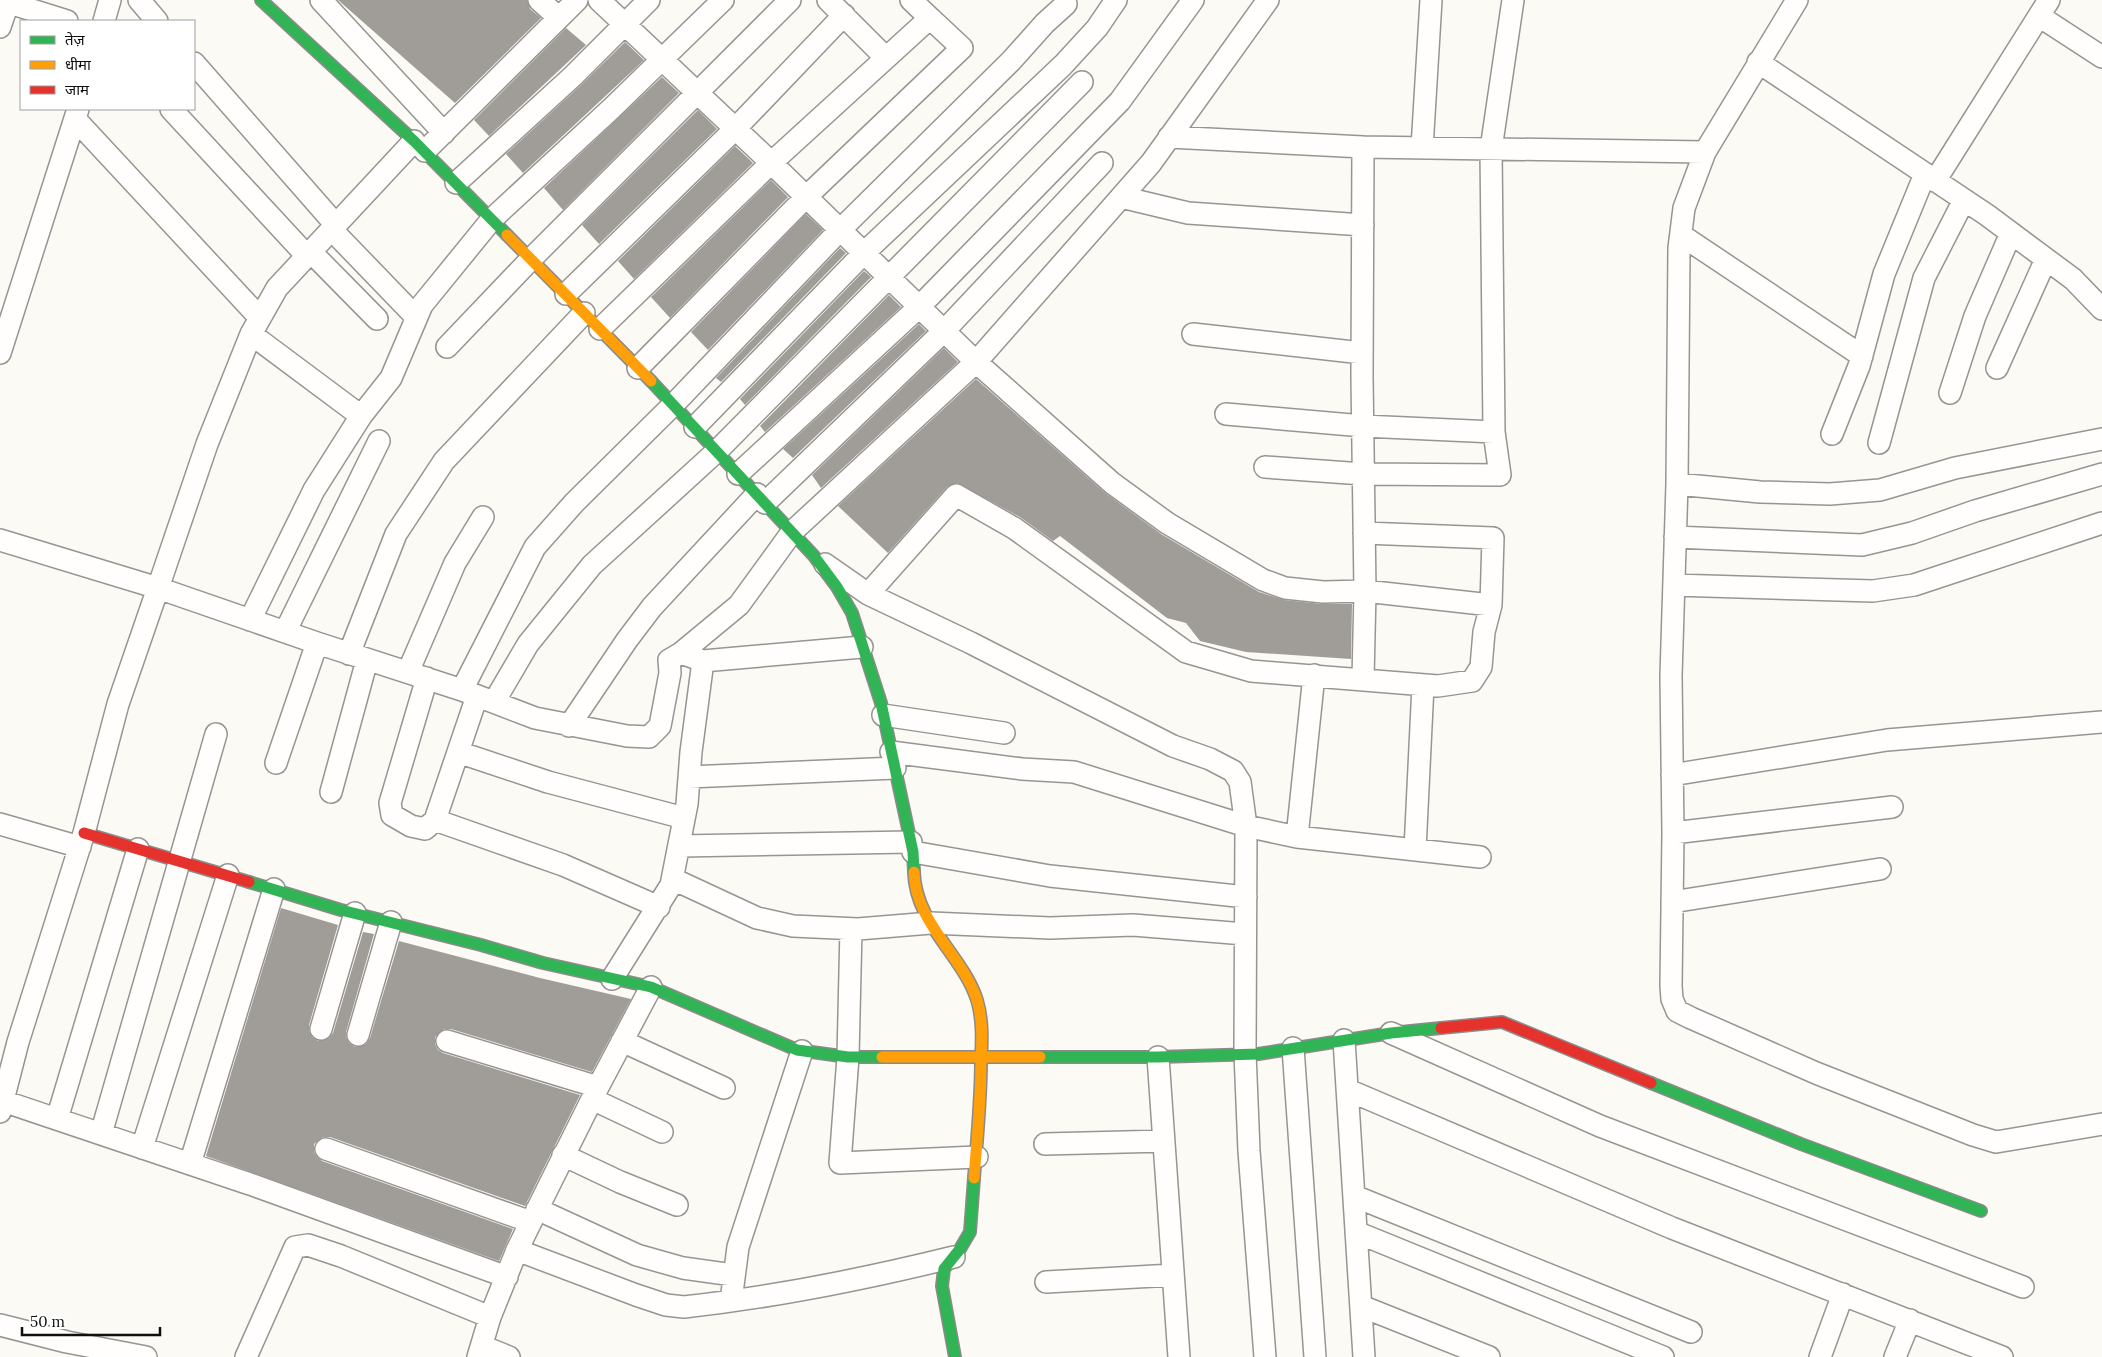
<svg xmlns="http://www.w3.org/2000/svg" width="2102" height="1357" viewBox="0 0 2102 1357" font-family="Lora,'Noto Sans Devanagari',serif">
<rect width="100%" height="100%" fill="#fcfaf4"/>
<path fill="#a09d99" d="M 338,0 L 527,0 L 530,9 L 541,18 L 455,103 Z
M 566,28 L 586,45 L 489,136 L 474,120 Z
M 625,42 L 644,60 L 523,173 L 506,154 L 581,85 Z
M 662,77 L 679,93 L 563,210 L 544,188 Z
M 698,110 L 717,129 L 599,244 L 582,225 Z
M 735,146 L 753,163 L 634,279 L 618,261 Z
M 771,180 L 788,197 L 670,318 L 651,297 Z
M 806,214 L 823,230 L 708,350 L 691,332 Z
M 840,248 L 846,253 L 721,382 L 716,378 Z
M 864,271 L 871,277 L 745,405 L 740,399 Z
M 889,295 L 901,307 L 765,432 L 760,426 Z
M 919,324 L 926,331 L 793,458 L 783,449 Z
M 944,348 L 958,362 L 821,488 L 812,475 Z
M 976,379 L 1104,492 L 1161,534 L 1259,592 L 1284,600 L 1322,604 L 1352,604 L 1351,659 L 1246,652 L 1200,641 L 1186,623 L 1167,618 L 1060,536 L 1053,541 L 1020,517 L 957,483 L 947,487 L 888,553 L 838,506 Z
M 281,908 L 338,925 L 309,1025 L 309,1031 L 312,1037 L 318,1041 L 329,1038 L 333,1033 L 363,932 L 374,934 L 346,1032 L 346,1037 L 349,1043 L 355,1047 L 366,1044 L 370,1038 L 399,941 L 540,978 L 631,999 L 592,1072 L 451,1029 L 444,1029 L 435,1037 L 435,1044 L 438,1050 L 443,1053 L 580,1095 L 525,1206 L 330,1137 L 323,1137 L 314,1144 L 314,1152 L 317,1157 L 322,1161 L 513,1229 L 499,1261 L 206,1156 Z"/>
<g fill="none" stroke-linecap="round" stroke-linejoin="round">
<defs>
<path id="street" d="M 0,0 L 67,21
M 139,0 L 157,21
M 321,0 L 444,133
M 539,0 L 559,18
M 599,0 L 759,151 L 976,362 L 1112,483 L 1167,523 L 1263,580 L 1285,588 L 1323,592 L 1365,591 L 1491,605 L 1493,538 L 1364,533
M 828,0 L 886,58
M 2039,16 L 2102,57
M 104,21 L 110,0
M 0,27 L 8,3
M 1758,62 L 1987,215 L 2073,279 L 2102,309
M 194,63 L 336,225
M 171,109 L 307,256
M 75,119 L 260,318
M 1169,137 L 1363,147
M 1422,148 L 1431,0
M 425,151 L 577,0
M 1705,152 L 1684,208 L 1679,248 L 1677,484 L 1671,676 L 1673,833 L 1671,986 L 1672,999 L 1677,1011 L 1691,1018 L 1816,1073 L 1973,1135 L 1996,1142 L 2102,1124
M 1935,181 L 2049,0
M 456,183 L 573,76 L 649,0
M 1121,197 L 1188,213 L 1363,225
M 332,230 L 416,317
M 1681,235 L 1862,356
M 311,252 L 377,319
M 566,294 L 735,129 L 844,15
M 600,329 L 771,163 L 930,18 L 911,0
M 251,334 L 361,416
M 1193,334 L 1362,353
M 447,347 L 531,259 L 790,0
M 0,353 L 78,109
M 638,368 L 806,197 L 962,48 L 930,18
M 1997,368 L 2046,259
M 1950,393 L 1975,316 L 2011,233
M 1226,414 L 1363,426 L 1494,432
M 695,427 L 864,253 L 1063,65 L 1097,28 L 1116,0
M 1832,434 L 1859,366 L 1884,274 L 1925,174
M 1879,443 L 1924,278 L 1964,200
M 1265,467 L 1363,474 L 1500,475 L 1494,432 L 1491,149 L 1513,0
M 738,474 L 919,307 L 1120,101 L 1193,0
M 1677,484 L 1760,492 L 1830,494 L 1880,490 L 1955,468 L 2102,439
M 765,503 L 944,331 L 1102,163
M 1675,537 L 1862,545 L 1912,533 L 1975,511 L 2102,474
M 0,540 L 158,588 L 207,444 L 251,334 L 277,288 L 414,141
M 825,564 L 868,594 L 971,643 L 1173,746 L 1210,759 L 1233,771 L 1240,782 L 1246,826 L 1245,1053 L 1249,1151 L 1265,1357
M 1674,585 L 1873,591 L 1914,585 L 2102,523
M 868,594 L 956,495 L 1014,528 L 1186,652 L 1251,671 L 1438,686 L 1472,681 L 1481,667 L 1484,632 L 1491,605
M 250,620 L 314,490 L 361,416 L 391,378 L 422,305 L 492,219 L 611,109 L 723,0
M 285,632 L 379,441
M 681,653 L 739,605 L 792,532 L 976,362 L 1151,163 L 1268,0
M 349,654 L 396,534 L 444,461 L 584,313
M 408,672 L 455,563 L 483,517
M 427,678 L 390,803 L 392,815 L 411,826 L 425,829 L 435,820 L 477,696
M 1363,679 L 1365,591 L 1362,377 L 1363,147 L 1705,152 L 1797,0
M 462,690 L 535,547 L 574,503 L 674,404 L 840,230 L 1011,61 L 1045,23 L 1066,4
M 494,702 L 528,644 L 592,565 L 717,451 L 1082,82
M 883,715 L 1004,733
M 569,726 L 627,640 L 652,607 L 757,494
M 458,752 L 548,782 L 684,818
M 891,752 L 1022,769 L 1074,772 L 1246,826 L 1297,837 L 1480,857
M 276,763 L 317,643
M 1672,775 L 1887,740 L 2102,722
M 689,777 L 895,768
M 331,792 L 367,660
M 435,820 L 563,865 L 659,907
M 0,824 L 80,847
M 1673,833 L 1892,807
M 1297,837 L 1314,675
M 680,846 L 911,842
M 1415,850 L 1423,685
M 913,852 L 1050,876 L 1246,897
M 673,879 L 757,918 L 793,926 L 858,929 L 931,923 L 1050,928 L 1133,925 L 1245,934
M 1672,902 L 1880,869
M 851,929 L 848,1057 L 840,1163 L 977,1157
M 612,979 L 671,885 L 687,804 L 691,752 L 703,661
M 321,1029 L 355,913
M 1391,1033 L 1600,1126 L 2023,1287
M 358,1035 L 391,922
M 1344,1040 L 1364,1357
M 447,1041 L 598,1087
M 622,1041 L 724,1088
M 1293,1048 L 1315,1357
M 1158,1057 L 1179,1357
M 1348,1090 L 1672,1228 L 2002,1357
M 592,1099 L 662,1132
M 3,1101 L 250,1184 L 507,1277
M 0,1112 L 18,1042 L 84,833 L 118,704 L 158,588 L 317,643 L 462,690 L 535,718 L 627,736 L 649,737 L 660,726 L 670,673 L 669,660 L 681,653 L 703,661 L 862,647
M 57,1119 L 138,849
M 101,1134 L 216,734
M 1045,1144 L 1164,1141
M 142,1148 L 228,875
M 326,1149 L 531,1222
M 563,1155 L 620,1182 L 677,1205
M 190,1164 L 274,889
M 1354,1196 L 1691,1332
M 537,1209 L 637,1255 L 683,1268 L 733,1275
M 1356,1232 L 1663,1357
M 517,1250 L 636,1295 L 666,1305 L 684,1307 C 775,1297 865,1279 954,1257
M 1046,1282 L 1173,1275
M 731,1301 L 738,1247 L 802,1051
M 1361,1306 L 1489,1357
M 0,1325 L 67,1342 L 146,1357
M 482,1346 L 509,1357
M 246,1357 L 295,1247 L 308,1245 L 341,1256 L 490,1317
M 478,1357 L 490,1317 L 517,1250 L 598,1087 L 651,987
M 1820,1357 L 1843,1294
M 1895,1357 L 1910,1320"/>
<path id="fast" d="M 261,0 L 414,141 L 507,235
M 651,381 L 814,556 L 837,587 L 852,613 L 881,703 L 913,852 L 914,872
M 249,882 L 341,910 L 481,945 L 543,963 L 651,987 L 797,1050 L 848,1057 L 882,1057
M 1040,1057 L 1158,1057 L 1258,1054 L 1391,1033 L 1441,1028
M 1651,1083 L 1801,1144 L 1981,1211
M 955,1357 L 942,1286 L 944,1269 L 960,1249 L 970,1232 L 974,1178"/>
<path id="slow" d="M 507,235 L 651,381
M 914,872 C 915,923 963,956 977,1000 C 983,1020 982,1041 981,1061 C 981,1100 977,1139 974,1178
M 882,1057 L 1040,1057"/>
<path id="jam" d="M 84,833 L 249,882
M 1441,1028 L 1502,1022 L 1651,1083"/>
</defs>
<use href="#street" stroke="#969592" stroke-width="24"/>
<use href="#fast" stroke="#8c8b89" stroke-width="14"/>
<use href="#slow" stroke="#8c8b89" stroke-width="14"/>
<use href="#jam" stroke="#8c8b89" stroke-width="14"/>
<use href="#street" stroke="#fffefd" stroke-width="21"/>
<use href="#fast" stroke="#30b455" stroke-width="11"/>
<use href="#slow" stroke="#ff9f0a" stroke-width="11"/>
<use href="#jam" stroke="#e5322d" stroke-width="11"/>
</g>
<rect x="20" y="20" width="175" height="90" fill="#ffffff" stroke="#9f9f9f"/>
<rect x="30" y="36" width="25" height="8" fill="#30b455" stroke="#9f9f9f"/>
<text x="65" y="45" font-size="15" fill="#0f0f0f">तेज़</text>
<rect x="30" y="61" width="25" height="8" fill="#ff9f0a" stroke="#9f9f9f"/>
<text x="65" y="70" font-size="15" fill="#0f0f0f">धीमा</text>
<rect x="30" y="86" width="25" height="8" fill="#e5322d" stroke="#9f9f9f"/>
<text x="65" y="95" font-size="15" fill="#0f0f0f">जाम</text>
<path d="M22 1327v8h138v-8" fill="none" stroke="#0f0f0f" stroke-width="2.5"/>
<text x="30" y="1327" font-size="15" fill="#0f0f0f" stroke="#ffffff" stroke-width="4" paint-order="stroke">50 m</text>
</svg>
